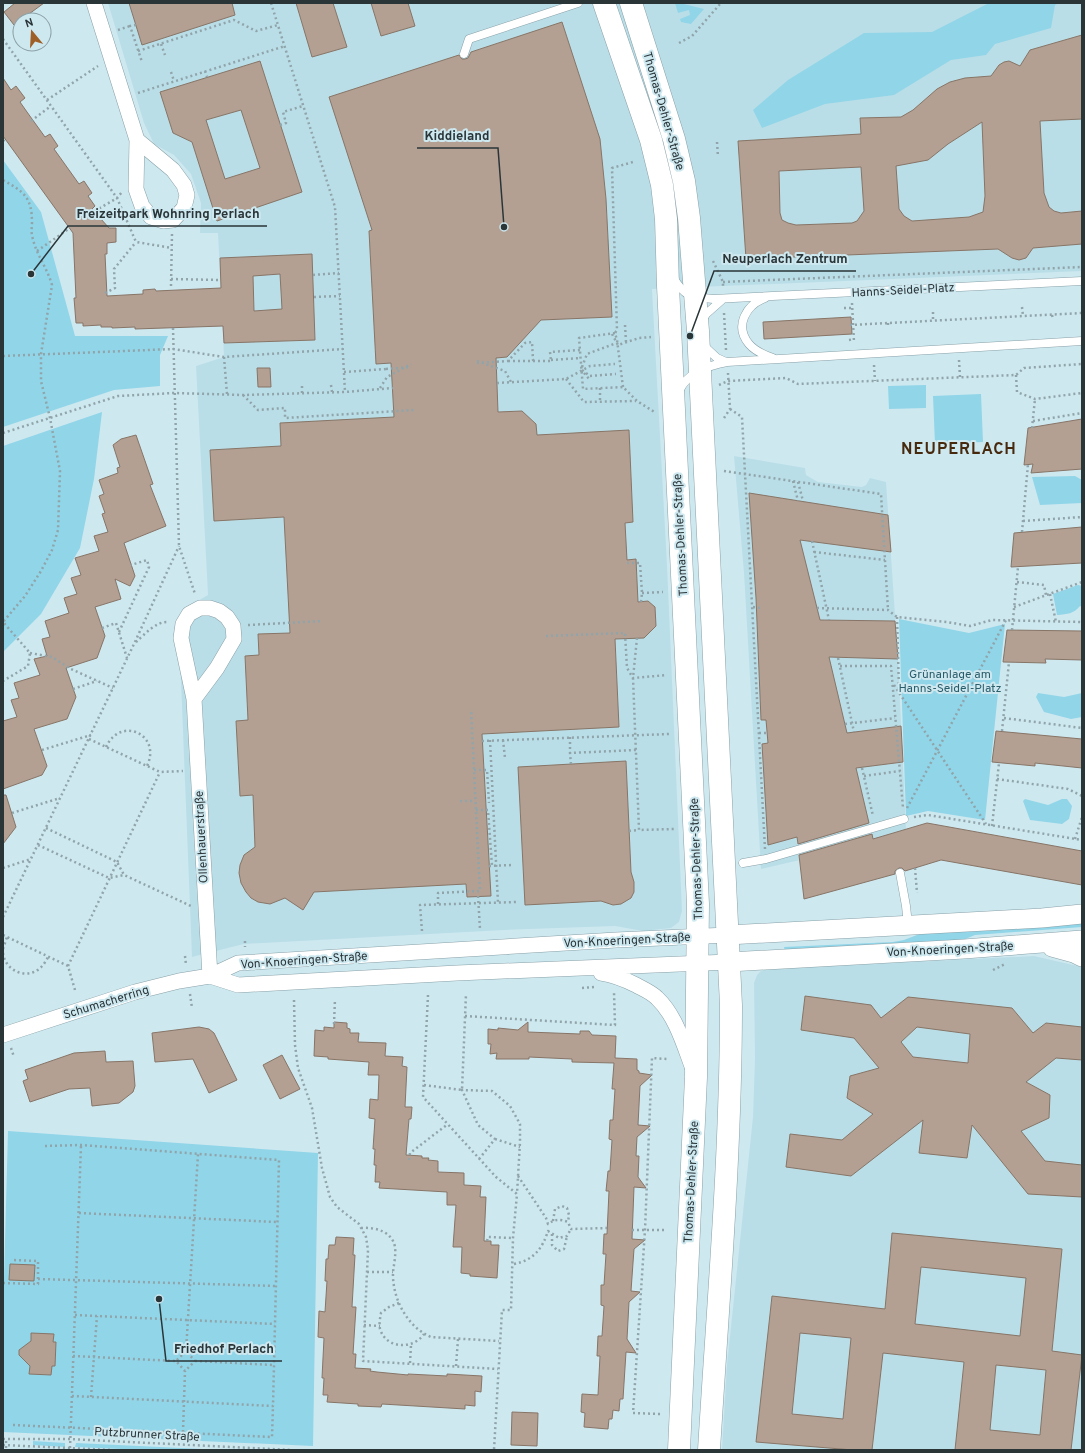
<svg xmlns="http://www.w3.org/2000/svg" width="1085" height="1453" viewBox="0 0 1085 1453" font-family="Overpass,sans-serif">
<rect width="100%" height="100%" fill="#cee8f0"/>
<path fill="#badee7" d="M 108,3 L 1082,3 L 1082,271 L 652,289 L 667,565 L 682,911 L 679,922 L 671,928 L 643,931 L 615,926 L 504,930 L 244,944 L 192,957 L 180,656 L 196,602 L 208,595 L 196,366 L 224,357 L 218,233 L 200,233 L 201,203 L 191,174 L 174,155 L 154,144 L 144,123 Z
M 734,456 L 805,468 L 806,475 L 818,482 L 862,487 L 866,485 L 870,478 L 886,482 L 898,659 L 906,830 L 800,860 L 761,869 L 744,573 Z
M 1034,956 L 1082,967 L 1082,1450 L 722,1450 L 727,1365 L 753,1117 L 755,1058 L 754,983 L 757,975 L 761,971 L 768,969 Z"/>
<path fill="#91d5e8" d="M 675,3 L 680,3 L 704,9 L 691,24 L 681,22 L 680,19 L 690,15 L 689,10 L 678,13 Z
M 989,3 L 1059,3 L 1055,5 L 1051,28 L 995,44 L 986,55 L 951,60 L 894,95 L 825,104 L 762,128 L 753,110 L 788,80 L 864,33 L 932,32 Z
M 3,160 L 41,212 L 75,336 L 168,336 L 160,355 L 160,386 L 114,390 L 3,427 Z
M 926,385 L 926,408 L 889,409 L 888,386 Z
M 981,394 L 983,442 L 935,444 L 933,396 Z
M 102,412 L 94,479 L 80,548 L 41,614 L 3,652 L 3,446 Z
M 1075,476 L 1082,480 L 1082,503 L 1040,505 L 1032,477 Z
M 1078,585 L 1082,586 L 1082,607 L 1080,606 C 1073,614 1068,614 1057,615 L 1053,594 Z
M 899,619 L 969,633 L 1005,624 L 985,820 L 928,811 L 906,816 Z
M 1038,693 L 1064,697 L 1082,693 L 1082,717 L 1071,719 L 1044,712 L 1036,697 Z
M 1025,799 L 1048,805 L 1062,799 L 1067,799 L 1072,806 L 1069,819 L 1062,824 L 1030,820 L 1023,801 Z
M 1082,922 L 1082,927 L 975,935 L 953,944 L 785,952 L 784,947 L 893,942 L 904,940 L 922,933 Z
M 8,1131 L 318,1153 L 313,1446 L 3,1432 L 3,1315 Z
M 33,1441 L 65,1443 L 65,1447 L 33,1445 Z
M 76,1443 L 223,1450 L 144,1450 L 75,1447 Z"/>
<path fill="#b3a092" stroke="#877567" fill-rule="evenodd" d="M 15,3 L 44,3 L 14,25 L 4,12 Z
M 129,3 L 232,3 L 235,15 L 142,45 Z
M 296,3 L 333,3 L 347,47 L 312,57 Z
M 371,3 L 408,3 L 415,26 L 381,36 Z
M 562,22 L 600,139 L 606,199 L 612,317 L 541,320 L 507,357 L 496,358 L 498,412 L 522,411 L 536,424 L 537,435 L 629,430 L 633,522 L 625,523 L 627,560 L 636,559 L 638,602 L 648,601 L 655,607 L 656,626 L 644,638 L 615,639 L 619,727 L 482,734 L 491,896 L 467,897 L 466,884 L 314,892 L 303,910 L 285,898 L 270,904 L 258,902 L 251,898 L 246,892 L 241,883 L 239,873 L 240,865 L 244,855 L 255,847 L 253,795 L 240,796 L 236,721 L 248,720 L 245,656 L 259,655 L 258,634 L 290,633 L 284,517 L 214,521 L 210,450 L 281,446 L 280,423 L 394,417 L 391,363 L 376,364 L 369,231 L 372,230 L 329,97 L 459,55 L 462,59 L 465,59 L 468,58 L 471,52 Z
M 1082,35 L 1082,119 L 1040,121 L 1044,193 L 1049,207 L 1054,211 L 1061,213 L 1082,211 L 1082,244 L 1033,248 L 1026,258 L 1019,260 L 1012,258 L 998,249 L 746,259 L 738,141 L 861,134 L 860,118 L 901,117 L 913,110 L 937,89 L 950,82 L 965,78 L 991,76 L 999,65 L 1004,62 L 1009,61 L 1020,66 L 1030,50 ZM 982,122 L 985,196 L 983,212 L 969,217 L 912,221 L 904,216 L 899,209 L 896,166 L 928,160 L 948,144 ZM 861,167 L 864,211 L 857,221 L 852,223 L 796,225 L 788,223 L 782,220 L 780,213 L 779,171 Z
M 260,61 L 302,192 L 217,221 L 192,142 L 173,133 L 160,92 ZM 241,110 L 260,168 L 225,179 L 206,120 Z
M 3,78 L 11,90 L 16,86 L 25,98 L 20,102 L 27,112 L 45,137 L 50,134 L 58,146 L 54,149 L 79,184 L 84,181 L 92,193 L 88,196 L 95,206 L 92,209 L 109,228 L 116,228 L 116,242 L 107,243 L 107,254 L 105,254 L 107,296 L 143,294 L 143,290 L 155,289 L 156,291 L 221,288 L 220,258 L 312,254 L 315,340 L 224,343 L 223,326 L 135,329 L 135,327 L 112,328 L 112,327 L 101,327 L 101,325 L 83,326 L 83,323 L 76,323 L 74,298 L 76,298 L 73,233 L 3,136 ZM 280,274 L 282,309 L 254,311 L 253,276 Z
M 851,317 L 852,334 L 764,339 L 763,322 Z
M 257,368 L 270,368 L 271,387 L 258,387 Z
M 1082,419 L 1082,469 L 1031,473 L 1033,464 L 1024,465 L 1028,428 Z
M 136,435 L 153,484 L 150,485 L 166,526 L 124,543 L 135,576 L 130,586 L 115,579 L 121,599 L 95,607 L 105,636 L 97,658 L 66,668 L 76,697 L 67,719 L 34,729 L 47,766 L 42,775 L 3,789 L 3,721 L 17,717 L 11,700 L 19,698 L 14,683 L 40,675 L 34,659 L 47,656 L 42,639 L 50,637 L 45,621 L 69,613 L 64,598 L 77,594 L 71,578 L 81,575 L 75,558 L 99,551 L 94,536 L 108,532 L 102,514 L 105,513 L 99,496 L 104,494 L 99,480 L 118,473 L 117,468 L 120,467 L 113,445 L 121,439 Z
M 749,493 L 888,515 L 891,552 L 800,540 L 820,620 L 895,621 L 898,659 L 829,657 L 847,733 L 901,726 L 903,762 L 856,768 L 869,823 L 798,844 L 797,837 L 768,845 L 762,744 L 768,743 L 766,720 L 761,720 L 756,598 Z
M 1082,527 L 1082,563 L 1011,567 L 1014,533 Z
M 1007,630 L 1082,631 L 1082,660 L 1045,659 L 1046,663 L 1003,662 Z
M 996,731 L 1082,739 L 1082,768 L 1035,763 L 1035,766 L 992,762 Z
M 626,761 L 631,872 L 634,882 L 634,892 L 631,898 L 621,904 L 613,905 L 601,901 L 525,905 L 518,767 Z
M 3,795 L 6,795 L 16,827 L 3,844 Z
M 927,823 L 1082,851 L 1082,885 L 941,860 L 905,871 L 902,868 L 899,868 L 895,871 L 895,874 L 804,899 L 799,855 L 872,834 L 873,839 Z
M 805,996 L 871,1005 L 881,1018 L 908,997 L 1012,1008 L 1033,1033 L 1046,1023 L 1082,1027 L 1082,1060 L 1056,1058 L 1026,1082 L 1050,1095 L 1049,1118 L 1021,1131 L 1045,1161 L 1082,1165 L 1082,1197 L 1028,1194 L 972,1125 L 967,1158 L 919,1153 L 923,1120 L 851,1176 L 786,1167 L 790,1134 L 842,1140 L 873,1114 L 847,1098 L 850,1076 L 879,1068 L 854,1038 L 801,1030 ZM 917,1027 L 970,1034 L 968,1063 L 913,1057 L 901,1042 Z
M 334,1022 L 347,1023 L 347,1028 L 350,1029 L 350,1033 L 359,1033 L 358,1042 L 386,1043 L 385,1056 L 403,1057 L 402,1066 L 407,1067 L 405,1107 L 412,1107 L 411,1119 L 409,1119 L 406,1155 L 422,1156 L 422,1158 L 429,1158 L 428,1160 L 438,1161 L 438,1172 L 464,1173 L 464,1185 L 481,1186 L 480,1197 L 486,1197 L 484,1241 L 491,1241 L 491,1245 L 499,1245 L 497,1278 L 470,1276 L 470,1274 L 461,1273 L 462,1247 L 453,1247 L 456,1205 L 447,1205 L 447,1192 L 379,1188 L 380,1182 L 375,1182 L 376,1165 L 374,1165 L 375,1149 L 373,1149 L 375,1119 L 369,1118 L 370,1099 L 378,1100 L 379,1075 L 368,1075 L 369,1062 L 328,1059 L 328,1057 L 314,1056 L 315,1030 L 324,1031 L 324,1027 L 334,1028 Z
M 528,1022 L 528,1032 L 580,1034 L 580,1031 L 589,1031 L 592,1035 L 616,1036 L 615,1058 L 637,1059 L 637,1070 L 639,1071 L 639,1073 L 652,1075 L 640,1086 L 638,1125 L 650,1126 L 637,1137 L 636,1156 L 639,1156 L 638,1177 L 646,1188 L 634,1187 L 632,1239 L 645,1240 L 634,1249 L 631,1291 L 640,1292 L 629,1302 L 627,1339 L 636,1353 L 626,1352 L 623,1399 L 620,1399 L 619,1411 L 613,1410 L 612,1419 L 609,1419 L 608,1429 L 584,1427 L 585,1413 L 581,1412 L 582,1394 L 598,1395 L 600,1356 L 597,1356 L 598,1336 L 602,1336 L 604,1306 L 601,1305 L 601,1285 L 604,1285 L 606,1254 L 603,1254 L 604,1234 L 607,1234 L 609,1191 L 606,1191 L 608,1171 L 610,1171 L 612,1140 L 609,1139 L 610,1120 L 613,1120 L 614,1105 L 615,1089 L 612,1089 L 614,1063 L 572,1062 L 572,1059 L 529,1057 L 529,1059 L 496,1059 L 497,1053 L 490,1054 L 491,1044 L 488,1044 L 488,1029 L 498,1030 L 498,1028 L 518,1030 Z
M 199,1027 L 209,1029 L 214,1033 L 237,1080 L 209,1093 L 193,1059 L 155,1062 L 152,1033 Z
M 105,1051 L 106,1062 L 133,1061 L 135,1086 L 133,1092 L 119,1103 L 92,1106 L 90,1088 L 69,1089 L 30,1102 L 23,1081 L 28,1079 L 25,1070 L 74,1053 Z
M 282,1055 L 300,1089 L 280,1099 L 263,1065 Z
M 892,1233 L 1062,1249 L 1052,1351 L 1082,1355 L 1071,1450 L 955,1450 L 964,1362 L 883,1353 L 872,1450 L 853,1450 L 756,1442 L 772,1296 L 885,1309 ZM 921,1267 L 1026,1278 L 1020,1336 L 915,1324 ZM 800,1333 L 851,1338 L 843,1419 L 792,1414 ZM 996,1365 L 1046,1370 L 1040,1435 L 990,1430 Z
M 336,1237 L 354,1238 L 353,1255 L 355,1255 L 352,1307 L 356,1307 L 353,1354 L 356,1354 L 355,1368 L 371,1369 L 370,1371 L 377,1372 L 408,1375 L 408,1374 L 447,1376 L 447,1374 L 482,1376 L 481,1392 L 475,1391 L 475,1406 L 465,1405 L 465,1409 L 382,1404 L 381,1407 L 358,1406 L 358,1404 L 327,1402 L 328,1395 L 323,1395 L 324,1378 L 322,1378 L 324,1338 L 318,1337 L 319,1311 L 325,1312 L 327,1281 L 325,1281 L 326,1259 L 328,1259 L 329,1245 L 335,1245 Z
M 10,1264 L 35,1265 L 34,1281 L 9,1280 Z
M 31,1333 L 54,1334 L 53,1342 L 56,1342 L 55,1366 L 52,1366 L 51,1375 L 29,1374 L 30,1366 L 19,1355 L 19,1350 L 31,1341 Z
M 512,1412 L 538,1413 L 537,1446 L 511,1445 Z"/>
<g fill="none" stroke-linecap="round" stroke-linejoin="round">
<defs>
<path id="service" d="M 464,54 L 469,39 L 578,3
M 673,277 C 685,298 692,297 713,299 L 1082,281
M 765,298 C 746,305 734,326 749,344 C 755,351 764,355 773,358
M 702,321 L 706,314 L 723,299
M 703,345 L 717,358 L 726,362
M 679,391 C 688,372 707,366 727,362 L 1082,341
M 743,863 L 766,859 L 904,819
M 900,873 L 906,906 L 908,925"/>
<path id="minor" d="M 94,3 L 137,140 L 136,189 L 142,206 L 151,217 L 163,221 L 173,220 L 184,208 L 187,195 L 184,185 L 173,170 L 137,140
M 194,699 L 217,668 L 234,639 L 233,626 L 227,617 L 219,611 L 210,608 L 200,608 L 189,614 L 183,624 L 181,638 L 194,699 L 210,976
M 601,973 C 614,975 624,979 636,985 C 643,989 651,992 657,998 C 676,1016 684,1045 693,1069
M 210,976 L 238,985 L 457,973 L 729,962
M 3,1035 L 135,992 L 179,981 L 210,976 L 238,963 L 616,940 L 728,935"/>
<path id="tertiary" d="M 728,935 L 1042,918 L 1082,914
M 1052,947 L 1074,953 L 1082,957
M 729,962 L 964,949 L 1082,940"/>
<path id="secondary" d="M 604,3 L 651,140 L 662,185 L 666,219 L 668,286 L 698,904 L 696,1077 L 679,1450
M 631,3 L 674,139 L 684,181 L 689,218 L 698,331 L 731,1005 C 731,1153 718,1302 709,1450"/>
</defs>
<use href="#service" stroke="#88a1a8" stroke-width="9"/>
<use href="#minor" stroke="#88a1a8" stroke-width="16"/>
<use href="#tertiary" stroke="#88a1a8" stroke-width="20"/>
<use href="#secondary" stroke="#88a1a8" stroke-width="23"/>
<path stroke="#90a4aa" stroke-width="2.5" stroke-dasharray="2 3" stroke-linecap="butt" d="M 271,3 L 335,207 L 345,392
M 136,25 L 130,26 L 142,62
M 118,30 L 130,26
M 3,39 L 117,198 L 136,242 L 172,248
M 679,43 L 692,36 L 721,3
M 161,44 L 165,55
M 138,51 L 234,20 L 256,31 L 278,25
M 205,71 L 207,77
M 171,72 L 174,81
M 138,93 L 285,46
M 47,100 L 98,66
M 31,121 L 51,106
M 280,125 L 286,123 L 283,112 L 303,106
M 3,141 L 5,139
M 717,142 L 718,157
M 3,180 C 24,192 32,197 32,223 C 32,227 31,231 32,235 C 35,253 47,267 52,285 L 41,354 L 41,381 L 50,418 L 60,471 L 58,530 L 52,550 L 41,571 L 25,596 L 3,622 L 30,653 L 28,666 L 3,681
M 95,211 L 117,198 L 122,192
M 37,251 L 70,228
M 713,261 L 723,282 L 723,288
M 313,275 L 339,273
M 171,279 L 221,280
M 723,282 L 1082,267
M 171,286 L 172,234
M 105,293 L 115,288 L 114,269 L 136,242
M 314,297 L 340,296
M 852,303 L 854,342
M 1022,307 L 1023,316
M 844,308 L 852,308
M 933,312 L 933,321
M 724,313 L 726,350
M 1052,315 L 1053,319
M 888,323 L 888,328
M 625,325 L 626,342
M 850,325 L 1082,313
M 173,328 L 179,546 L 195,594
M 615,333 L 579,338 L 583,389 L 623,387 L 637,401 L 656,413
M 612,334 L 618,345 L 639,338 L 651,337
M 849,340 L 854,339
M 3,356 L 173,349 L 224,357 L 343,349
M 224,357 L 227,394
M 551,360 L 581,358
M 959,360 L 960,377
M 477,361 L 505,371 L 511,382
M 508,361 L 551,361 L 550,352 L 580,350
M 874,365 L 875,381
M 582,367 L 587,354 L 614,344
M 582,370 L 590,376 L 616,374
M 344,372 L 386,369
M 584,373 L 590,380
M 1016,375 L 1017,392 L 1035,399 L 1082,393
M 566,379 L 584,402 L 636,401
M 497,383 L 566,379 L 590,366 L 615,364
M 331,385 L 332,392
M 719,385 L 728,381 L 786,378 L 798,384 L 1016,375 L 1024,368 L 1082,364
M 302,386 L 302,393
M 623,387 L 617,340 L 615,333 L 617,330 L 612,168 L 633,162
M 380,388 L 387,377 L 411,364
M 600,388 L 600,402
M 243,395 L 258,410 L 285,408 L 285,418 L 414,410
M 730,409 L 742,417 L 765,849
M 724,418 L 730,409 L 728,373
M 1033,421 L 1082,413
M 1032,428 L 1035,399
M 3,433 L 118,396 L 174,393 L 243,395 L 345,392 L 393,388
M 724,471 L 881,494 L 888,610
M 793,481 L 798,501
M 798,482 L 803,501
M 1023,521 L 1082,517
M 1022,532 L 1028,464
M 812,541 L 829,620
M 814,552 L 885,560
M 627,563 L 640,563 L 642,593 L 641,602
M 1017,582 L 1044,585 L 1046,595
M 642,593 L 663,592
M 1050,594 L 1056,622
M 753,607 L 761,608
M 1014,607 L 1082,582
M 817,608 L 888,610 L 897,617 L 947,622 L 970,626 L 992,620 L 1082,622
M 897,617 L 899,690
M 248,625 L 323,621
M 102,628 L 116,623 L 127,658
M 1012,630 L 1018,567
M 119,632 L 149,567 L 147,560 L 131,565
M 546,636 L 625,633 L 627,668 L 633,678 L 667,675
M 637,638 L 633,678 L 639,830 L 674,829
M 136,642 C 144,635 156,621 168,622
M 30,653 L 52,657 L 71,669 L 113,688
M 838,658 L 854,732
M 840,666 L 891,666 L 903,808
M 894,685 L 986,824
M 73,689 L 97,681
M 1004,718 L 1082,728
M 845,724 L 895,718
M 1002,731 L 1009,662
M 759,733 L 767,733
M 570,737 L 570,753
M 89,739 L 160,772 L 183,771
M 490,740 L 498,903
M 503,740 L 505,758
M 482,741 L 670,734
M 106,747 C 121,715 162,735 147,766
M 42,750 L 91,735
M 571,764 L 570,753 L 636,750
M 862,768 L 873,816
M 474,770 L 487,770 L 489,803
M 864,776 L 900,771
M 997,779 L 1068,789 L 1082,796
M 460,801 L 475,801
M 907,808 L 1006,620
M 476,810 L 488,810 L 492,866
M 12,813 L 60,798
M 914,817 L 928,815 L 1082,840
M 992,826 L 999,763
M 46,828 L 117,862 L 124,875 L 191,906
M 629,831 L 639,830
M 1075,839 L 1082,817
M 38,845 L 109,878 L 124,875
M 489,866 L 512,865
M 3,868 L 31,859
M 915,868 L 917,893
M 478,896 L 480,929
M 438,904 L 438,893 L 480,891 L 471,709
M 3,917 L 134,644 L 179,546
M 422,931 L 420,905 L 517,902
M 3,935 L 68,966 L 75,990
M 245,941 L 245,947
M 3,949 L 7,937
M 3,953 C 5,970 25,980 39,969 C 43,966 46,961 48,957
M 185,956 L 186,965
M 68,966 L 160,772
M 993,970 L 1005,964
M 582,988 L 595,987
M 190,994 L 192,1008
M 428,995 L 423,1097 L 496,1177 L 517,1194 L 513,1238 L 511,1310 L 502,1310 L 494,1450
M 294,1000 L 295,1045 L 298,1068 L 312,1108 L 322,1168 L 330,1197 L 337,1207 L 359,1224 L 366,1237 L 368,1250 L 363,1361 L 498,1369
M 465,1016 L 615,1025 L 614,992
M 334,1024 L 335,999
M 11,1048 L 14,1057
M 424,1085 L 462,1090 L 466,994
M 495,1139 L 520,1147
M 45,1146 L 81,1145 L 279,1160 L 273,1406 L 72,1396
M 479,1159 L 495,1139 L 478,1125 L 462,1090 L 492,1091 L 510,1106 L 520,1124 L 520,1142 L 517,1194
M 409,1160 L 410,1153 L 448,1124
M 518,1176 L 546,1218 L 548,1224 C 555,1219 560,1219 568,1222 L 571,1229 L 607,1228
M 79,1213 L 277,1222
M 553,1221 L 555,1209 L 562,1206 L 567,1208 L 569,1215 L 568,1222
M 361,1228 C 375,1227 392,1231 395,1247 C 396,1255 394,1264 393,1272 C 392,1298 407,1327 431,1337 L 499,1341
M 632,1230 L 667,1230
M 552,1234 L 552,1245 L 558,1251 L 564,1249 L 567,1236
M 487,1241 L 488,1237 L 513,1238
M 514,1264 C 534,1260 542,1249 548,1231 L 559,1238 L 567,1236 L 571,1229
M 367,1272 L 393,1272
M 38,1279 L 276,1286
M 3,1283 L 38,1284 L 38,1261 L 11,1260
M 399,1303 L 389,1307 L 381,1313 C 380,1318 379,1324 380,1329 C 386,1349 413,1350 424,1334
M 75,1315 L 275,1324
M 364,1325 L 380,1326
M 186,1351 L 198,1154
M 73,1356 L 176,1361 L 185,1371 L 195,1361 L 186,1351 L 176,1361
M 195,1361 L 274,1365
M 410,1363 L 411,1345
M 456,1366 L 458,1339
M 91,1397 L 97,1316
M 660,1414 L 633,1413 L 645,1230 L 652,1058 L 667,1059
M 13,1425 L 272,1437 L 273,1406
M 183,1432 L 185,1371
M 3,1439 L 70,1439 L 291,1450
M 3,1445 L 113,1450
M 6,1448 L 6,1439
M 70,1448 L 81,1145"/>
<use href="#service" stroke="#fff" stroke-width="8"/>
<use href="#minor" stroke="#fff" stroke-width="15"/>
<use href="#tertiary" stroke="#fff" stroke-width="19"/>
<use href="#secondary" stroke="#fff" stroke-width="22"/>
<path stroke="#90a4aa" stroke-width="2.5" stroke-dasharray="2 3" stroke-linecap="butt" d="M 477,363 L 508,361 L 525,343 L 532,342 L 533,360 L 536,360
M 386,369 L 411,367"/>
</g>
<g text-anchor="middle" stroke-width="4" stroke-linejoin="round" paint-order="stroke">
<g font-size="12" fill="#2a3538" stroke="#cee8f0">
<text transform="translate(664 111) rotate(74)" y="4">Thomas-Dehler-Straße</text>
<text transform="translate(903 290) rotate(-3)" y="4">Hanns-Seidel-Platz</text>
<text transform="translate(680 535) rotate(-93)" y="4">Thomas-Dehler-Straße</text>
<text transform="translate(201 837) rotate(-93)" y="4">Ollenhauerstraße</text>
<text transform="translate(696 859) rotate(-92)" y="4">Thomas-Dehler-Straße</text>
<text transform="translate(627 940) rotate(-3)" y="4">Von-Knoeringen-Straße</text>
<text transform="translate(950 949) rotate(-3)" y="4">Von-Knoeringen-Straße</text>
<text transform="translate(304 960) rotate(-4)" y="4">Von-Knoeringen-Straße</text>
<text transform="translate(106 1002) rotate(-17)" y="4">Schumacherring</text>
<text transform="translate(691 1182) rotate(-87)" y="4">Thomas-Dehler-Straße</text>
<text transform="translate(147 1434) rotate(3)" y="4">Putzbrunner Straße</text>
</g>
<g font-size="12" fill="#2a5d6a" stroke="#cee8f0">
<text x="950" y="678">Grünanlage am<tspan x="950" dy="14">Hanns-Seidel-Platz</tspan></text>
</g>
<g font-size="16" font-weight="bold" letter-spacing="1" fill="#47290e" stroke="#cee8f0">
<text x="959" y="454">NEUPERLACH</text>
</g>
</g>
<path fill="none" stroke="#2a3538" stroke-width="1.5" d="M504 227L498 148H417M31 274L68 226H267M690 336L714 271H856M159 1299L166 1361H282"/>
<g fill="#2a3538" stroke="#cee8f0" stroke-width="1.5">
<circle cx="504" cy="227" r="4"/>
<circle cx="31" cy="274" r="4"/>
<circle cx="690" cy="336" r="4"/>
<circle cx="159" cy="1299" r="4"/>
</g>
<g font-size="13" text-anchor="middle" font-weight="bold" fill="#2a3538" stroke="#cee8f0" stroke-width="4" stroke-linejoin="round" paint-order="stroke">
<text x="457" y="140">Kiddieland</text>
<text x="168" y="218">Freizeitpark Wohnring Perlach</text>
<text x="785" y="263">Neuperlach Zentrum</text>
<text x="224" y="1353">Friedhof Perlach</text>
</g>
<rect width="1085" height="1453" fill="none" stroke="#2a3538" stroke-width="8"/>
<g transform="translate(32 32) rotate(342)"><circle r="19" fill="#cee8f0" stroke="#8ca0a6"/>
<path d="M0-3L7 15L0 10L-7 15Z" fill="#9e6026"/>
<text y="-6" font-size="11" font-weight="bold" text-anchor="middle" fill="#2a3538">N</text>
</g>
</svg>
